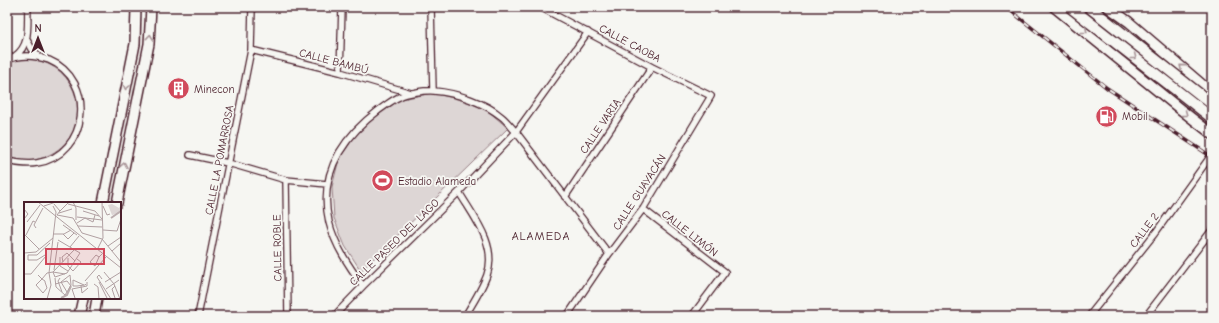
<svg xmlns="http://www.w3.org/2000/svg" width="1219" height="323" viewBox="0 0 1219 323" font-family="'Comic Neue',sans-serif">
<rect width="100%" height="100%" fill="#f6f6f2"/>
<filter id="ink" filterUnits="userSpaceOnUse"><feTurbulence type="fractalNoise" baseFrequency=".025" numOctaves="2"/><feDisplacementMap in="SourceGraphic" scale="8" xChannelSelector="R" yChannelSelector="G"/><feConvolveMatrix kernelMatrix="1 2 1 2 8 2 1 2 1" color-interpolation-filters="sRGB"/></filter>
<g filter="url(#ink)">
<path fill="#ddd6d5" stroke="#947a80" d="M 16,60 C 22,60 29,59 35,60 C 82,68 94,131 51,154 C 44,158 34,161 25,161 C 19,160 13,158 7,157 L 7,64 Z
M 433,93 L 466,101 L 488,111 L 508,128 L 361,271 L 345,246 L 334,218 L 332,187 L 339,159 L 360,128 L 401,99 Z"/>
<g fill="none" stroke-linecap="round" stroke-linejoin="round">
<defs>
<path id="minor" d="M 431,7 L 433,91
M 540,7 L 652,67 L 711,96 L 643,209 L 609,254 L 567,316
M 27,40 L 32,49 L 40,57
M 251,50 L 340,72 L 411,93
M 15,56 C 31,45 27,25 28,7
M 7,60 C 21,54 35,55 49,60 C 97,80 89,155 37,163 C 27,165 17,163 7,161
M 340,72 L 342,7
M 190,155 L 228,163 L 286,180 L 327,184
M 286,180 L 288,316
M 459,192 C 473,216 498,245 487,275 C 482,289 473,303 465,316
M 565,197 L 652,67
M 643,209 L 725,272 L 692,316
M 363,286 C 349,266 335,246 329,222 C 318,174 342,138 379,110 C 385,106 392,100 399,97 C 406,93 427,90 434,91 C 457,93 484,102 502,117 C 507,121 511,127 516,132 L 609,254
M 198,316 L 251,50 L 252,7
M 334,316 L 363,286 L 459,192 L 516,132 L 588,32
M 1089,316 L 1156,232 L 1212,154
M 1146,316 L 1212,230"/>
<path id="primary" d="M 1054,7 L 1180,109 L 1212,134
M 1108,7 L 1129,22 L 1212,93
M 103,203 L 135,44 L 136,7
M 117,203 L 149,44 L 151,7
M 79,316 L 83,298
M 94,316 L 97,298"/>
</defs>
<use href="#minor" stroke="#4a1f2b" stroke-width="8"/>
<use href="#primary" stroke="#4a1f2b" stroke-width="12"/>
<use href="#minor" stroke="#f6f6f2" stroke-width="5.5"/>
<use href="#primary" stroke="#f6f6f2" stroke-width="9"/>
<defs>
<path id="rail" d="M 1006,7 L 1107,88 L 1212,157"/>
</defs>
<use href="#rail" stroke="#4a1f2b" stroke-width="3.5"/>
<use href="#rail" stroke="#f6f6f2" stroke-width="2" stroke-dasharray="6" stroke-linecap="butt"/>
<defs>
<path id="motorway-bridge" d="M 1070,7 L 1212,118
M 1089,7 L 1212,104"/>
</defs>
<use href="#motorway-bridge" stroke="#4a1f2b" stroke-width="13" stroke-linecap="butt"/>
<use href="#motorway-bridge" stroke="#f6f6f2" stroke-width="10"/>
</g>
<defs><path id="oneway-chevron" d="M-2-3.5L2.5 0L-2 3.5" fill="none" stroke-width="1.6" stroke-linecap="round" stroke-linejoin="round"/></defs>
<g stroke="#a99598">
<use href="#oneway-chevron" transform="translate(1085 31) rotate(39)"/>
<use href="#oneway-chevron" transform="translate(150 37) rotate(-84)"/>
<use href="#oneway-chevron" transform="translate(1134 57) rotate(38)"/>
<use href="#oneway-chevron" transform="translate(1182 67) rotate(-140)"/>
<use href="#oneway-chevron" transform="translate(126 87) rotate(102)"/>
<use href="#oneway-chevron" transform="translate(1185 114) rotate(37)"/>
<use href="#oneway-chevron" transform="translate(124 165) rotate(-79)"/>
</g>
</g>
<defs>
<symbol id="building-disc" viewBox="-11 -11 22 22"><circle r="9.5" fill="#d1495b" stroke="#f6f6f2"/><path d="M-4-6H4V6H1V3H-1V6H-4ZM-2.5-4.3h1.7v1.8h-1.7ZM.8-4.3h1.7v1.8H.8ZM-2.5-1h1.7V.8h-1.7ZM.8-1h1.7V.8H.8Z" fill="#fff"/></symbol>
<symbol id="fuel-disc" viewBox="-11 -11 22 22"><circle r="9.5" fill="#d1495b" stroke="#f6f6f2"/><path d="M-5.5-6h7V0h2V4h1.3V-2.5L3-4.5l.8-.8L6-3V5H2.5V1h-1V6h-7ZM-4.2-4.7v3.2H.2V-4.7Z" fill="#fff"/></symbol>
<symbol id="stadium-disc" viewBox="-11 -11 22 22"><circle r="9.5" fill="#d1495b" stroke="#f6f6f2"/><path d="M0-5a6.5 5 0 1 0 0 10a6.5 5 0 1 0 0-10ZM-3.5-1.8h7v3.6h-7Z" fill="#fff"/></symbol>
</defs>
<g fill-rule="evenodd">
<use href="#building-disc" x="166" y="76" width="25" height="25"/>
<use href="#fuel-disc" x="1094" y="104" width="25" height="25"/>
<use href="#stadium-disc" x="370" y="168" width="25" height="25"/>
</g>
<g text-anchor="middle" stroke-width="3.5" stroke-linejoin="round" paint-order="stroke">
<g font-size="11" fill="#4a1f2b" stroke="#f6f6f2">
<text transform="translate(630 43) rotate(28)" y="4">CALLE CAOBA</text>
<text transform="translate(334 61) rotate(15)" y="4">CALLE BAMBÚ</text>
<text transform="translate(600 126) rotate(-56)" y="4">CALLE VARIA</text>
<text transform="translate(219 160) rotate(-79)" y="4">CALLE LA POMARROSA</text>
<text transform="translate(639 192) rotate(-57)" y="4">CALLE GUAYACÁN</text>
<text transform="translate(1144 230) rotate(-53)" y="4">CALLE 2</text>
<text transform="translate(690 233) rotate(38)" y="4">CALLE LIMÓN</text>
<text transform="translate(394 242) rotate(-44)" y="4">CALLE PASEO DEL LAGO</text>
<text transform="translate(277 248) rotate(-91)" y="4">CALLE ROBLE</text>
</g>
<g font-size="11" fill="#4a1f2b" stroke="#f6f6f2" text-anchor="start">
<text x="194" y="93">Minecon</text>
<text x="1122" y="120">Mobil</text>
<text x="398" y="185">Estadio Alameda</text>
</g>
<g font-size="12" letter-spacing="1" fill="#4a1f2b" stroke="#f6f6f2">
<text x="541" y="240">ALAMEDA</text>
</g>
</g>
<g transform="translate(24 202)">
<rect width="97" height="97" fill="#f6f6f2"/>
<path d="M 88,2 L 95,6 L 97,3 L 97,11 L 88,13 L 84,3 Z" fill="#ddd6d5"/>
<path fill="none" stroke="#bbadae" stroke-width="2" d="M 87,16 L 97,9M 37,96 L 43,93 L 47,84"/>
<path fill="none" stroke="#b1a0a2" stroke-width="1" d="M 14,0 L 97,66M 49,0 L 52,6 L 52,18M 30,2 L 36,9 L 33,13 L 49,16 L 58,31 L 78,37 L 97,60M 44,2 L 71,9 L 78,17M 20,4 L 32,0M 79,4 L 83,13 L 86,12M 0,7 L 4,12 L 0,17M 36,9 L 45,0M 59,9 L 75,14M 35,11 L 48,7M 53,15 L 78,18M 3,20 L 16,3M 53,21 L 61,16 L 69,20 L 71,13M 39,23 L 53,33M 54,24 L 78,25M 12,26 L 10,23 L 19,6M 79,28 L 93,29 L 97,17M 0,32 L 15,47M 29,32 L 40,32 L 47,28M 39,32 L 44,37 L 50,31M 2,33 L 9,19 L 11,20M 34,38 L 56,51 L 43,71 L 31,75 L 29,70 L 50,48M 84,44 L 97,35M 46,45 L 55,34M 0,48 L 0,69M 73,48 L 79,36 L 78,0M 88,49 L 97,41M 0,51 L 12,50 L 29,36M 21,53 L 13,58 L 4,58 L 4,53 L 13,53 L 26,41M 36,55 L 36,64 L 44,69M 75,55 L 71,64 L 66,60 L 72,53 L 75,55 L 78,52M 44,56 L 44,64 L 49,69 L 57,60 L 53,57M 39,60 L 38,55 L 43,51 L 51,59M 30,68 L 34,40M 29,70 L 41,72M 80,70 L 90,82 L 96,97M 0,72 L 7,72 L 22,54M 14,73 L 18,77 L 21,79 L 21,80 L 23,86 L 19,91 L 12,83 L 18,77 L 23,71 L 29,70M 31,76 L 32,85 L 41,93 L 43,90 L 47,83 L 46,73 L 37,80 L 43,90M 36,76 L 34,79 L 38,90M 78,77 L 75,73 L 73,75 L 87,97M 61,79 L 82,55M 75,80 L 83,96M 81,80 L 97,70M 31,82 L 43,79 L 47,84M 70,82 L 74,85 L 75,97M 60,83 L 49,78 L 49,84 L 53,84 L 61,83 L 62,82M 57,84 L 58,91 L 64,86M 91,84 L 88,87 L 91,96M 82,87 L 95,78M 51,96 L 48,87 L 63,84 L 63,80M 23,97 L 27,83 L 25,71 L 32,10 L 29,4"/>
<path fill="#d1495b" fill-opacity="0.15" stroke="#d1495b" stroke-width="2" d="M 22,47 L 80,47 L 80,62 L 22,62 Z"/>
<rect width="97" height="97" fill="none" stroke="#4a1f2b" stroke-width="2"/>
</g>
<rect width="1219" height="323" fill="none" stroke="#f6f6f2" stroke-width="24"/>
<rect x="12" y="12" width="1195" height="299" fill="none" stroke="#4a1f2b" stroke-width="1.5" filter="url(#ink)"/>
<g transform="translate(38 38)" stroke="#f6f6f2" stroke-width="3" paint-order="stroke">
<path d="M0-3L7 15L0 10L-7 15Z" fill="#4a1f2b"/>
<text y="-6" font-size="11" font-weight="bold" text-anchor="middle" fill="#4a1f2b">N</text>
</g>
</svg>
